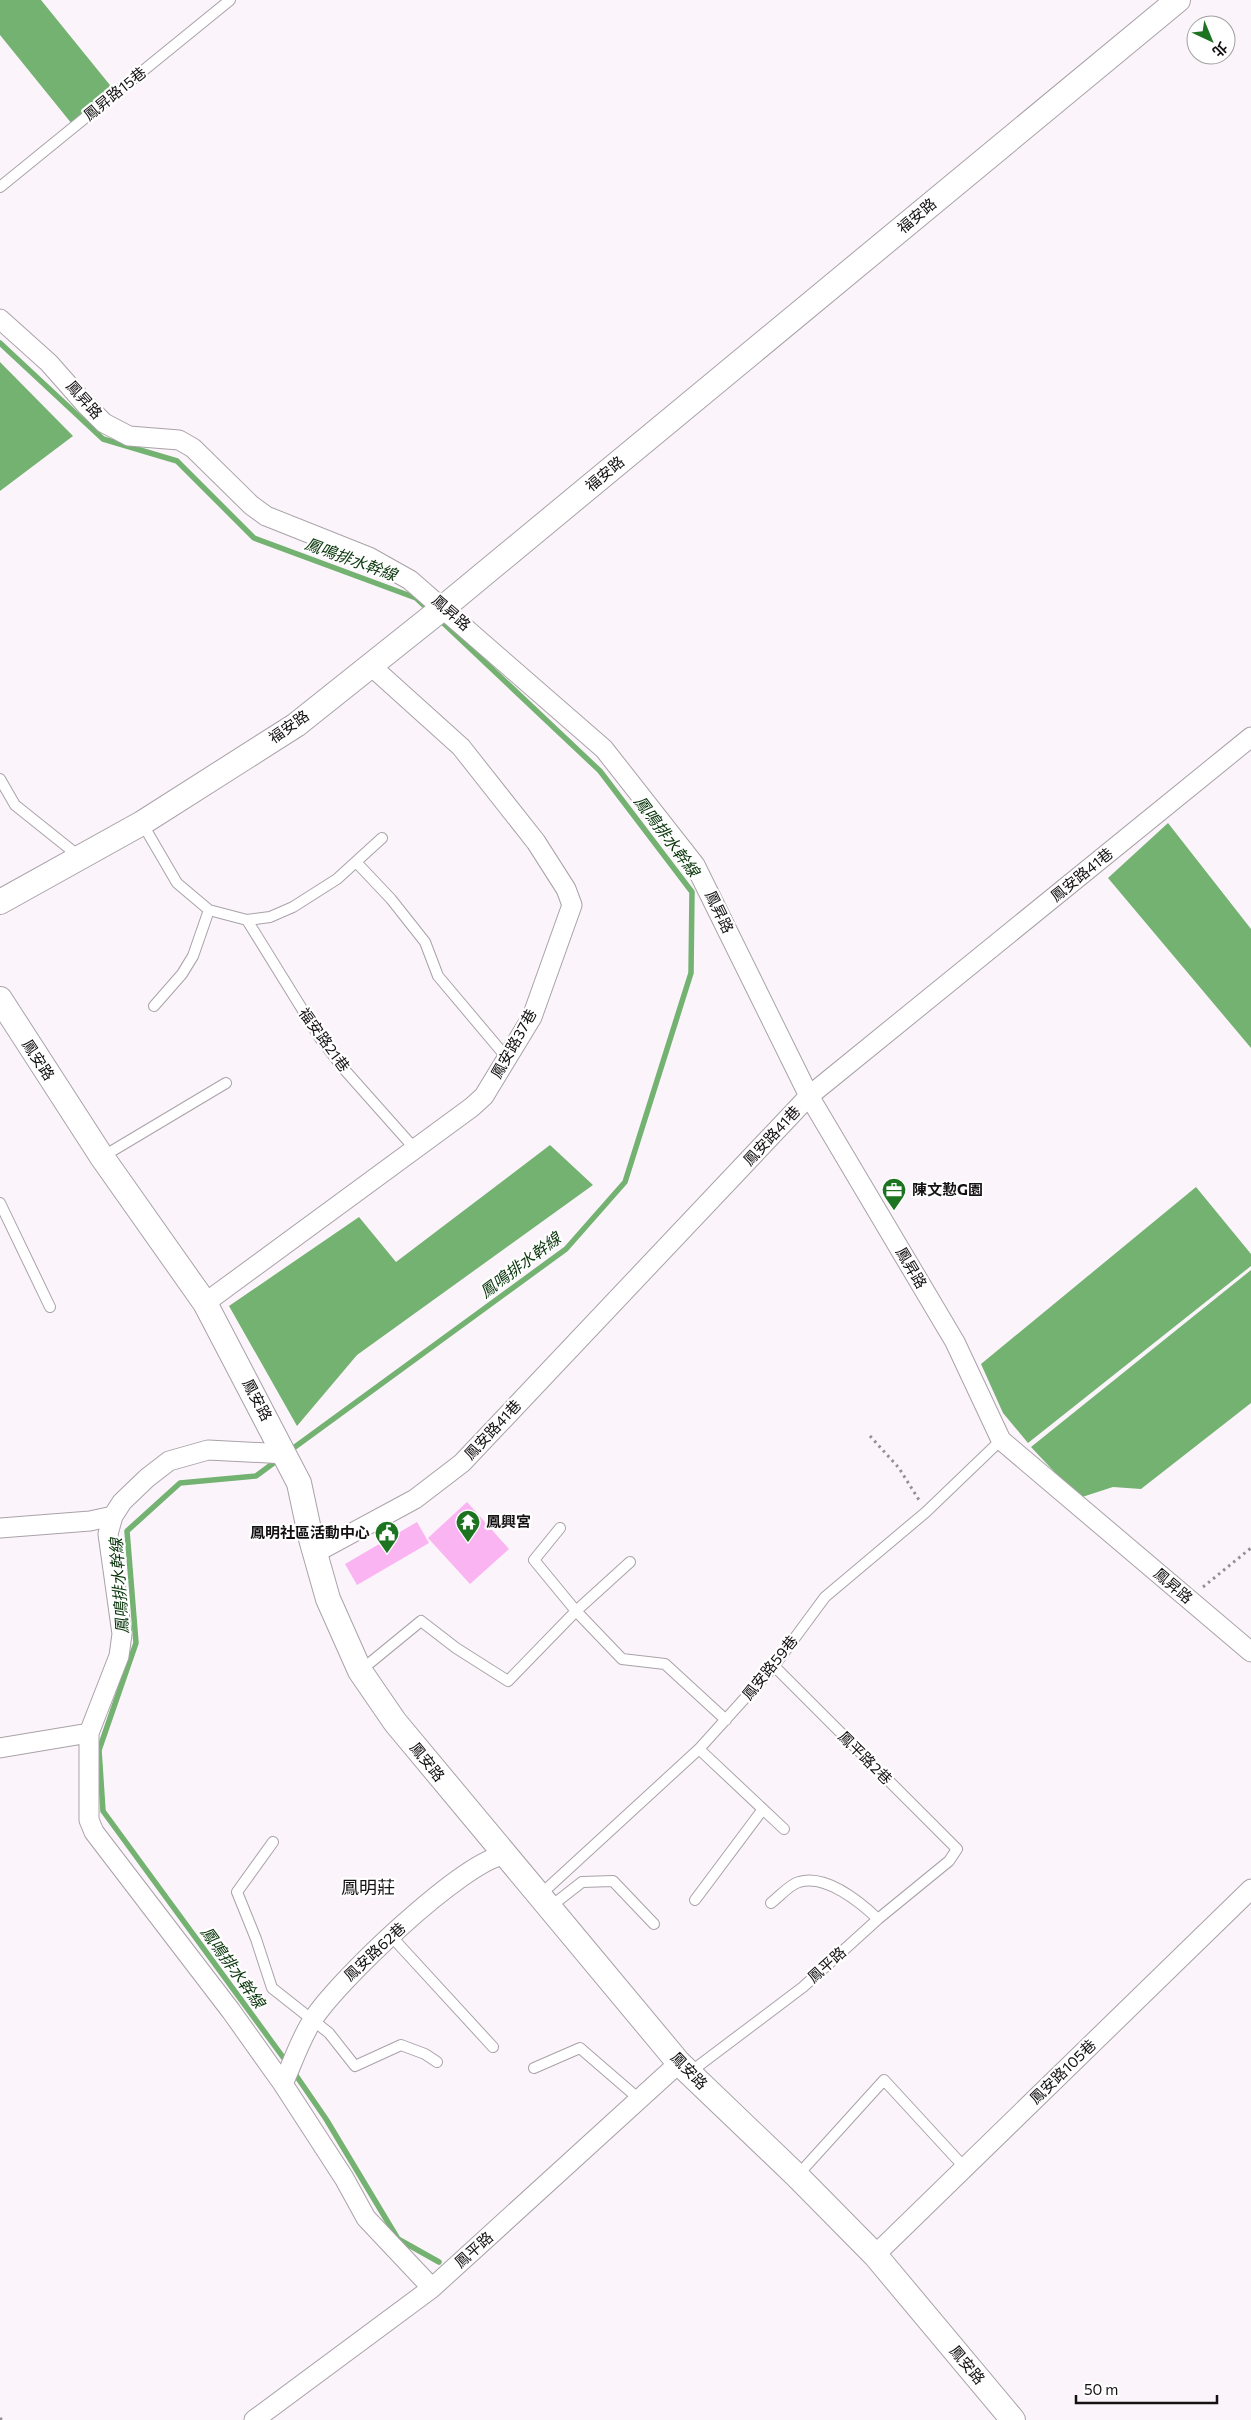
<svg xmlns="http://www.w3.org/2000/svg" width="1251" height="2420" viewBox="0 0 1251 2420" font-family="Commissioner,'Noto Sans TC',sans-serif">
<rect width="100%" height="100%" fill="#fcf4fb"/>
<path fill="#73b271" d="M 0,0 L 41,0 L 118,95 L 72,124 L 0,35 Z
M 0,362 L 73,436 L 0,491 Z
M 1168,823 L 1251,929 L 1251,1048 L 1108,878 Z
M 550,1145 L 593,1185 L 357,1355 L 297,1426 L 229,1306 L 359,1217 L 396,1262 Z
M 1196,1187 L 1251,1254 L 1251,1266 L 1028,1443 L 1003,1413 L 981,1364 Z
M 1251,1270 L 1251,1403 L 1141,1489 L 1113,1487 L 1079,1498 L 1031,1447 Z"/>
<g fill="none" stroke-linecap="round" stroke-linejoin="round">
<path stroke="#73b271" stroke-width="5.5" d="M 0,343 L 103,439 L 177,461 L 254,538 L 416,598 L 431,612
M 288,1452 L 566,1249 L 625,1182 L 691,973 L 692,892 L 600,771 L 438,618
M 279,1459 L 256,1476 L 180,1483 L 127,1531 L 136,1643 L 99,1750 L 103,1811 L 288,2064
M 293,2071 L 326,2119 L 398,2239 L 439,2262"/>
</g>
<path fill="#fab4f2" d="M 467,1502 L 509,1549 L 470,1584 L 428,1538 Z
M 417,1522 L 429,1543 L 357,1585 L 345,1564 Z"/>
<g fill="none" stroke-linecap="round" stroke-linejoin="round">
<defs>
<path id="service" d="M 0,187 L 230,0
M 0,779 L 15,805 L 80,857
M 142,823 L 177,883 L 209,910 L 247,920 L 270,917 L 293,907 L 337,879 L 382,838
M 356,862 L 391,899 L 425,942 L 438,976 L 507,1058
M 247,920 L 320,1038 L 343,1068 L 415,1149
M 154,1006 L 182,974 L 193,956 L 209,910
M 102,1157 L 226,1083
M 0,1203 L 50,1307
M 560,1528 L 534,1560 L 576,1611 L 622,1659 L 665,1664 L 726,1720
M 360,1671 L 421,1621 L 456,1648 L 508,1681 L 576,1611 L 630,1562
M 699,1749 L 784,1829
M 273,1842 L 237,1892 L 256,1939 L 272,1988 L 329,2033 L 355,2066 L 401,2045 L 425,2054 L 437,2062
M 540,1895 L 699,1749 L 774,1666 L 825,1597 L 926,1512 L 1001,1440
M 695,1900 L 763,1809
M 771,1903 C 779,1897 790,1884 799,1882 C 826,1874 860,1902 878,1919
M 550,1907 L 582,1882 L 613,1881 L 654,1924
M 391,1936 L 493,2047
M 534,2068 L 580,2048 L 639,2099
M 689,2073 L 803,1987 L 878,1919 L 949,1861 L 957,1849 L 774,1666
M 797,2176 L 884,2080 L 965,2168"/>
<path id="minor" d="M 0,319 L 49,363 L 86,405 L 104,423 L 129,436 L 179,440 L 193,448 L 251,505 L 266,516 L 369,557 L 410,580 L 604,749 L 695,865 L 809,1096 L 955,1342 L 1001,1440 L 1251,1652
M 205,1303 L 472,1107 L 484,1096 L 532,1017 L 572,905 L 566,889 L 536,842 L 461,747 L 370,665
M 286,1454 L 208,1450 L 169,1461 L 147,1478 L 122,1502 L 113,1516 L 108,1534 L 122,1634 L 119,1656 L 89,1733 L 89,1820 L 94,1832 L 231,2011 L 283,2084 L 344,2178 L 366,2218 L 432,2288
M 0,1528 L 90,1521 L 113,1516
M 315,1553 L 415,1499 L 462,1463 L 809,1096 L 1251,737
M 0,1748 L 89,1733
M 283,2084 C 292,2064 300,2040 312,2021 C 335,1983 462,1862 504,1855
M 875,2255 L 1251,1889
M 254,2420 L 432,2288 L 679,2063"/>
<path id="tertiary" d="M 0,902 L 142,823 L 296,725 L 444,607 L 1178,0
M 0,999 L 102,1157 L 205,1303 L 299,1483 L 311,1539 L 328,1599 L 360,1671 L 395,1722 L 679,2063 L 797,2176 L 875,2255 L 1013,2420"/>
</defs>
<use href="#service" stroke="#a9a2a8" stroke-width="12"/>
<use href="#minor" stroke="#a9a2a8" stroke-width="21"/>
<use href="#tertiary" stroke="#a9a2a8" stroke-width="26"/>
<path stroke="#958f94" stroke-width="3" stroke-dasharray="2.5 4" stroke-linecap="butt" d="M 870,1436 L 899,1468 L 919,1500
M 1203,1587 L 1251,1548
M 0,2418 L 2,2420"/>
<use href="#service" stroke="#fff" stroke-width="10"/>
<use href="#minor" stroke="#fff" stroke-width="19"/>
<use href="#tertiary" stroke="#fff" stroke-width="24"/>
</g>
<defs>
<symbol id="office-pin" viewBox="-11 -11 22 30"><path d="M0 17L-7.5 6A9.5 9.5 0 1 1 7.5 6Z" fill="#1c7420" stroke="#fff"/><path d="M-6-3h4V-5.5h4V-3h4V5H-6ZM-1-4.5V-3h2v-1.5ZM-6 0V1H6V0Z" fill="#fff"/></symbol>
<symbol id="temple-pin" viewBox="-11 -11 22 30"><path d="M0 17L-7.5 6A9.5 9.5 0 1 1 7.5 6Z" fill="#1c7420" stroke="#fff"/><path d="M0-6L5-2H3V0L6.5 2.5H4V6H1.5V3h-3V6H-4V2.5H-6.5L-3 0V-2H-5Z" fill="#fff"/></symbol>
<symbol id="civic-pin" viewBox="-11 -11 22 30"><path d="M0 17L-7.5 6A9.5 9.5 0 1 1 7.5 6Z" fill="#1c7420" stroke="#fff"/><path d="M-.6-6.5H3V-4.5H.6V-3L4-1V1h2V6H-6V1h2V-1L-.6-3ZM-1.2 2.5V6h2.4V2.5Z" fill="#fff"/></symbol>
</defs>
<g fill-rule="evenodd">
<use href="#office-pin" x="880" y="1176" width="28" height="38"/>
<use href="#temple-pin" x="454" y="1508" width="28" height="38"/>
<use href="#civic-pin" x="373" y="1519" width="28" height="38"/>
</g>
<g text-anchor="middle" stroke-width="4.5" stroke-linejoin="round" paint-order="stroke">
<g font-size="15" fill="#141113" stroke="#fff">
<text transform="translate(115 94) rotate(-39)" y="5">鳳昇路15巷</text>
<text transform="translate(917 216) rotate(-40)" y="5">福安路</text>
<text transform="translate(84 400) rotate(48)" y="5">鳳昇路</text>
<text transform="translate(605 474) rotate(-40)" y="5">福安路</text>
<text transform="translate(451 613) rotate(41)" y="5">鳳昇路</text>
<text transform="translate(289 727) rotate(-35)" y="5">福安路</text>
<text transform="translate(1082 875) rotate(-39)" y="5">鳳安路41巷</text>
<text transform="translate(719 912) rotate(64)" y="5">鳳昇路</text>
<text transform="translate(324 1040) rotate(54)" y="5">福安路21巷</text>
<text transform="translate(514 1044) rotate(-61)" y="5">鳳安路37巷</text>
<text transform="translate(38 1060) rotate(57)" y="5">鳳安路</text>
<text transform="translate(772 1136) rotate(-47)" y="5">鳳安路41巷</text>
<text transform="translate(911 1268) rotate(59)" y="5">鳳昇路</text>
<text transform="translate(257 1400) rotate(62)" y="5">鳳安路</text>
<text transform="translate(493 1430) rotate(-47)" y="5">鳳安路41巷</text>
<text transform="translate(1173 1586) rotate(40)" y="5">鳳昇路</text>
<text transform="translate(770 1668) rotate(-51)" y="5">鳳安路59巷</text>
<text transform="translate(865 1758) rotate(45)" y="5">鳳平路2巷</text>
<text transform="translate(427 1762) rotate(51)" y="5">鳳安路</text>
<text transform="translate(375 1952) rotate(-43)" y="5">鳳安路62巷</text>
<text transform="translate(827 1965) rotate(-42)" y="5">鳳平路</text>
<text transform="translate(689 2071) rotate(46)" y="5">鳳安路</text>
<text transform="translate(1063 2072) rotate(-44)" y="5">鳳安路105巷</text>
<text transform="translate(474 2250) rotate(-42)" y="5">鳳平路</text>
<text transform="translate(967 2365) rotate(50)" y="5">鳳安路</text>
</g>
<g font-size="15" font-weight="bold" fill="#141113" stroke="#fff" text-anchor="start">
<text x="912" y="1195">陳文懃G園</text>
<text x="486" y="1527">鳳興宮</text>
<text x="370" y="1538" text-anchor="end">鳳明社區活動中心</text>
</g>
<g font-size="16" font-style="italic" fill="#08360a" stroke="#fff">
<text transform="translate(351 559) rotate(20)" y="6">鳳鳴排水幹線</text>
<text transform="translate(667 836) rotate(53)" y="6">鳳鳴排水幹線</text>
<text transform="translate(520 1265) rotate(-37)" y="6">鳳鳴排水幹線</text>
<text transform="translate(119 1586) rotate(-94)" y="6">鳳鳴排水幹線</text>
<text transform="translate(233 1967) rotate(54)" y="6">鳳鳴排水幹線</text>
</g>
<g font-size="18" fill="#141113" stroke="#fff">
<text x="368" y="1894">鳳明莊</text>
</g>
</g>
<g transform="translate(1211 40) rotate(136)"><circle r="24" fill="#ffffff" stroke="#a1a0a1"/>
<path d="M0-4L9 19L0 12L-9 19Z" fill="#1c7420"/>
<text y="-8" font-size="14" font-weight="bold" text-anchor="middle" fill="#141113">北</text>
</g>
<path d="M1076 2395v8h141v-8" fill="none" stroke="#141113" stroke-width="2.5"/>
<text x="1084" y="2395" font-size="15" fill="#141113" stroke="#ffffff" stroke-width="4" paint-order="stroke">50 m</text>
</svg>
